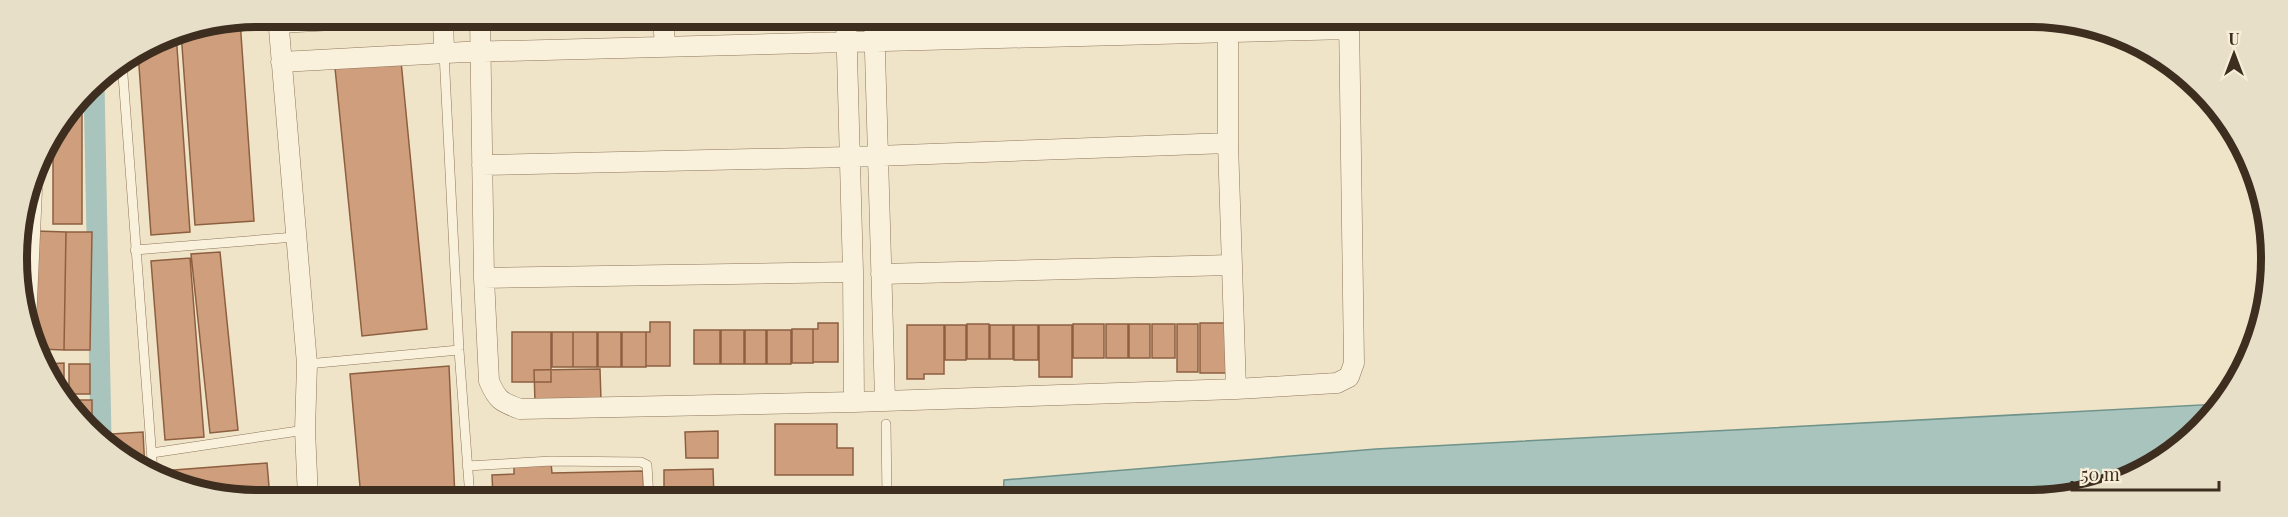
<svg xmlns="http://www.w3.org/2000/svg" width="2288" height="517" viewBox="0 0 2288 517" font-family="'Playfair Display',serif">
<rect width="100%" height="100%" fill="#f0e4c8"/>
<path fill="#a9c4bc" stroke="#6f938a" stroke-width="1.5" d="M 2219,404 L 2200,430 L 2136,476 L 2061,498 L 1003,498 L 1004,480 L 1376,449 Z"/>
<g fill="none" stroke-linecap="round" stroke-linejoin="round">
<path stroke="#a9c4bc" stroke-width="21" d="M 94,83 L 101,436"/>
</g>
<path fill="#cf9f7d" stroke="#8d5f41" stroke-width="1.5" d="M 240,20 L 254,221 L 195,225 L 181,32 Z
M 176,33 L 190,232 L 151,235 L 138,52 L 166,35 Z
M 401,61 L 427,329 L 362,336 L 335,68 Z
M 82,99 L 82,224 L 53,224 L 53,136 Z
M 36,231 L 66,232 L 64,350 L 39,349 L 34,340 Z
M 66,232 L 92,232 L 90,350 L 64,350 Z
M 220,252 L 238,430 L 210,433 L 191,254 Z
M 190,258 L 204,437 L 165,440 L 151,261 Z
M 650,322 L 670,322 L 670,366 L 646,366 L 646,332 L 650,332 Z
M 818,323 L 838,323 L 838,362 L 813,362 L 813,329 L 818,329 Z
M 1200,323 L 1227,323 L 1227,373 L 1200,373 Z
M 967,324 L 989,324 L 989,359 L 967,359 Z
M 1073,324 L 1104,324 L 1104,358 L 1073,358 Z
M 1106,324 L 1128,324 L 1128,358 L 1106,358 Z
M 1129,324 L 1150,324 L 1150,358 L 1129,358 Z
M 1152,324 L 1175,324 L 1175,358 L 1152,358 Z
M 1177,324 L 1198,324 L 1198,372 L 1177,372 Z
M 907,325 L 944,325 L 944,374 L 924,374 L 924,379 L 907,379 Z
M 945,325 L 966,325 L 966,360 L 945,360 Z
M 990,325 L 1013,325 L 1013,359 L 990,359 Z
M 1014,325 L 1038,325 L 1038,360 L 1014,360 Z
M 1039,325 L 1072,325 L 1072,377 L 1039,377 Z
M 792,329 L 813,329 L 813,363 L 792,363 Z
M 694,330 L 720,330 L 720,364 L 694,364 Z
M 721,330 L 744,330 L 744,364 L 721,364 Z
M 745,330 L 766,330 L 766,364 L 745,364 Z
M 767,330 L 791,330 L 791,364 L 767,364 Z
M 512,332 L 551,332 L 551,382 L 512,382 Z
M 552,332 L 573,332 L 573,367 L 552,367 Z
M 573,332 L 597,332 L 597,367 L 573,367 Z
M 598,332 L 621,332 L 621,367 L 598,367 Z
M 622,332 L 646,332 L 646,367 L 622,367 Z
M 64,363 L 64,399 L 63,399 L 46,364 Z
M 69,364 L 90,364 L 90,394 L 69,394 Z
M 449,366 L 455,498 L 361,498 L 350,374 Z
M 600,369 L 601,401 L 535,402 L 534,370 Z
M 72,400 L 92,400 L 92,428 L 72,410 Z
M 775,424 L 837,424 L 837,448 L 853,448 L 853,475 L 775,475 Z
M 718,431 L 718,458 L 686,458 L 685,432 Z
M 143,432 L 145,471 L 138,468 L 112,446 L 112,434 Z
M 267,463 L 270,498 L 227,498 L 161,476 L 161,471 Z
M 551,463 L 552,473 L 643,471 L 644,498 L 493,498 L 492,475 L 514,474 L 514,464 Z
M 713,469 L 714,498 L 664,498 L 664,470 Z"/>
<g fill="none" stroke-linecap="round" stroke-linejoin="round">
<defs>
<path id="lane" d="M 444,53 L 459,350 L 470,498
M 122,62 L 153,473
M 135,250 L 295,237
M 307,364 L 459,350
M 886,424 L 887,498
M 152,453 L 305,430
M 467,466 L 551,461 L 641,462 L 647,465 L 649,498"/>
<path id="street" d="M 278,17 L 307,364 L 305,430 L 308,498
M 443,17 L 444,53
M 480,17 L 484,278 L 489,381 C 497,400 501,402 520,409 L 854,402 L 1236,389 L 1337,383 L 1349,377 L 1354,363 L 1349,18
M 663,17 L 665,47
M 846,17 L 853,272 L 854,402
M 874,17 L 885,400
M 1228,18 L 1228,143 L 1236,389
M 279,23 L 387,17
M 281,62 L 465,52 L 1349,29
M 482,165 L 849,157 L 1228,143
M 881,274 L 1231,265
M 484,278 L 853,272
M 26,323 L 32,189"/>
</defs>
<use href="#lane" stroke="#8d765c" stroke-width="10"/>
<use href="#street" stroke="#8d765c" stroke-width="21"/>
<use href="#lane" stroke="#faf1dc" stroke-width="9"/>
<use href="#street" stroke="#faf1dc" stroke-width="20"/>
</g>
<path d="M0 0H2288V517H0ZM258 27H2030A231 231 0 0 1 2261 258V259A231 231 0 0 1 2030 490H258A231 231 0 0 1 27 259V258A231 231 0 0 1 258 27Z" fill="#e8dfc9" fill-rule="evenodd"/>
<path fill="none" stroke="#3d2e20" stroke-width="8" d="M258 27H2030A231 231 0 0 1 2261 258V259A231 231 0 0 1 2030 490H258A231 231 0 0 1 27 259V258A231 231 0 0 1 258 27Z"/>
<g transform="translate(2234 54)" stroke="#f7eed8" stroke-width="4.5" paint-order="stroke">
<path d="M0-4.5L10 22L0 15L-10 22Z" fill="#3d2e20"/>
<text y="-9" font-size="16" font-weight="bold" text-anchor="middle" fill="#3d2e20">U</text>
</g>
<path d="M2072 481v9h147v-9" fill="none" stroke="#3d2e20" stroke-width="3"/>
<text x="2081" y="481" font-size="18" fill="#3d2e20" stroke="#f7eed8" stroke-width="4.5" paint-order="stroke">50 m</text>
</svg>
